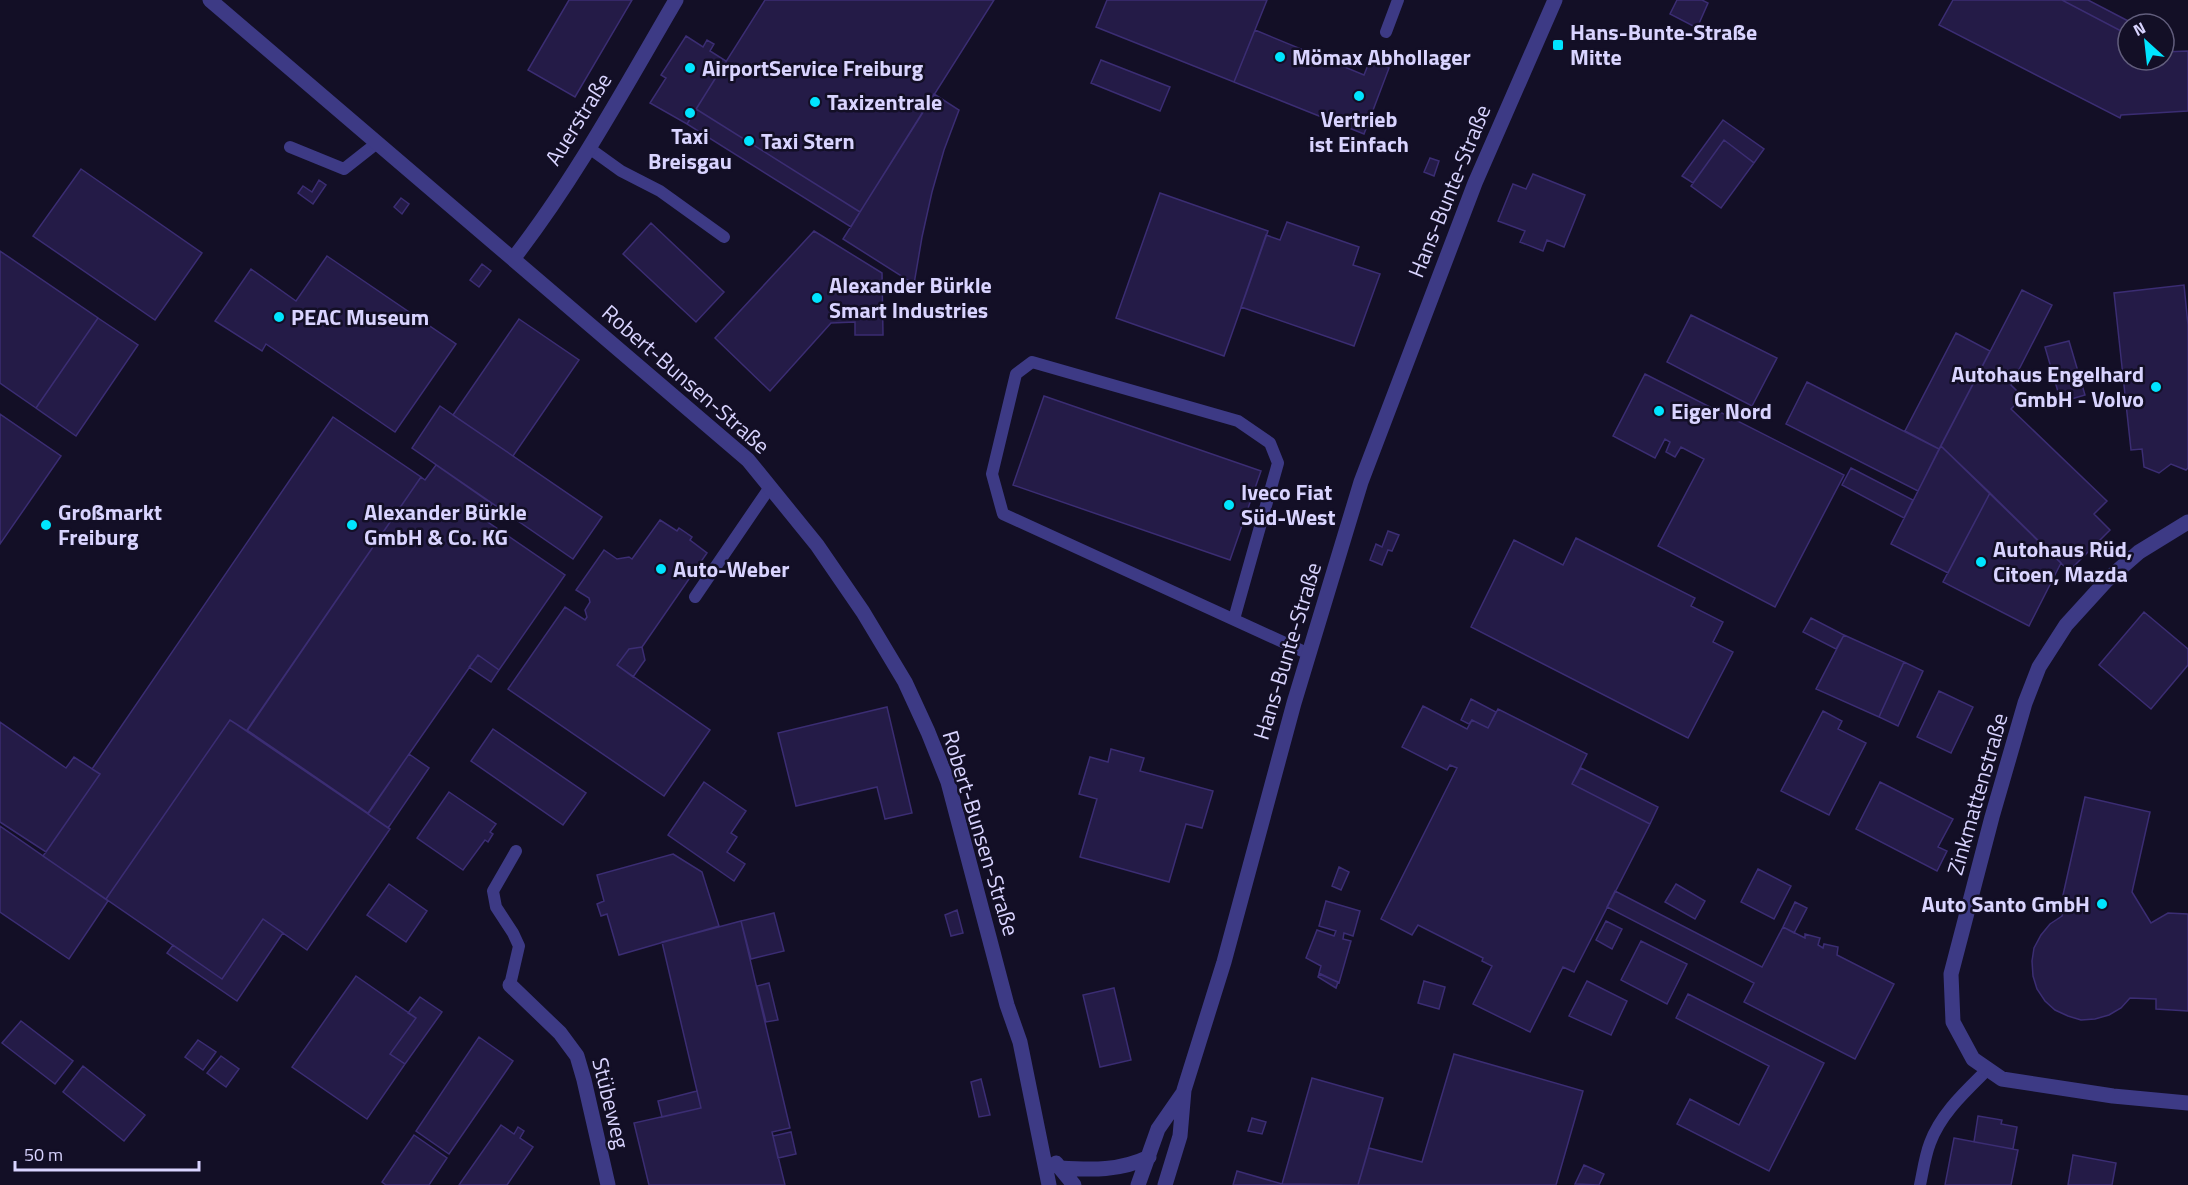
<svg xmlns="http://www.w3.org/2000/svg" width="2188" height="1185" viewBox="0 0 2188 1185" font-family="'Titillium Web',sans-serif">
<rect width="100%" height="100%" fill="#130f26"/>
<path fill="#241b47" stroke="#3b2d73" stroke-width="1.5" d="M 569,0 L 632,0 L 575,97 L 528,70 Z
M 765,0 L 994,0 L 860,212 L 696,109 Z
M 1107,0 L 1267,0 L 1234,82 L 1096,27 Z
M 1677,0 L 1702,0 L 1708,3 L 1697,28 L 1670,14 Z
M 1953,0 L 2062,0 L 2123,32 L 2120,35 L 2128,39 L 2128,60 L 2164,60 L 2164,52 L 2188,51 L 2188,111 L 2121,115 L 2120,118 L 1939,25 Z
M 2062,0 L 2088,0 L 2134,24 L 2128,24 L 2128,39 L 2120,35 L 2123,32 Z
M 1255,30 L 1364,75 L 1370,60 L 1389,68 L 1364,134 L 1234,82 Z
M 686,36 L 703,47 L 707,40 L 714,44 L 710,51 L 726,61 L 687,124 L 650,103 L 666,78 L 661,75 Z
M 1101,60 L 1170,87 L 1160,111 L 1091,83 Z
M 934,94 L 959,110 L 944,150 L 932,192 L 922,237 L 914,284 L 843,239 Z
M 696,109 L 860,212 L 851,227 L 687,124 Z
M 1723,120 L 1764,149 L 1754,163 L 1724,140 L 1693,183 L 1682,176 Z
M 1724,140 L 1754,163 L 1721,208 L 1691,186 Z
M 1430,158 L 1439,161 L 1434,176 L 1424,172 Z
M 81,169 L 202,253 L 155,320 L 33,236 Z
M 1533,174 L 1585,195 L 1564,247 L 1547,240 L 1543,251 L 1520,242 L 1525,231 L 1498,221 L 1513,184 L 1526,189 Z
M 319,180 L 326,185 L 313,204 L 298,193 L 303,186 L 312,192 Z
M 1160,193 L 1268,231 L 1224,356 L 1116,318 Z
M 401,198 L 409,204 L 402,214 L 394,207 Z
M 1287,222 L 1359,247 L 1353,265 L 1380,274 L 1354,346 L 1241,307 L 1266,235 L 1280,240 Z
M 651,223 L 724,292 L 696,322 L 623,254 Z
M 814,231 L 882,273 L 883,335 L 855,335 L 855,322 L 831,323 L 770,391 L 715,338 Z
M 0,251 L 98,318 L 36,408 L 0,383 Z
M 327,256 L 456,344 L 395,432 L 266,344 L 262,351 L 215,321 L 251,269 L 296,301 Z
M 482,264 L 491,271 L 479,287 L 470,280 Z
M 2184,285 L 2188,325 L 2188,468 L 2186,470 L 2171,464 L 2159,473 L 2144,467 L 2142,449 L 2131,450 L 2114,293 Z
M 2022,290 L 2052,305 L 2011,385 L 2023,397 L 2011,409 L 2107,501 L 2094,514 L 2110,530 L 2069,571 L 1941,446 Z
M 1691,315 L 1777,358 L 1752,406 L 1667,362 Z
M 98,318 L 138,345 L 76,436 L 36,408 Z
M 519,319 L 579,360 L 513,456 L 453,415 Z
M 1956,333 L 1990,351 L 1939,449 L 1905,431 Z
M 2069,341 L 2085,395 L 2061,402 L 2045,347 Z
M 1645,374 L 1844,475 L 1775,607 L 1658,546 L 1704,459 L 1681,447 L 1675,457 L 1666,452 L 1670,442 L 1665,439 L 1655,458 L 1613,436 Z
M 1807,382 L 1939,449 L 1918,491 L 1786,424 Z
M 1044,396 L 1261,471 L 1230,560 L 1013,485 Z
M 440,406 L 602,517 L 573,559 L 412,448 Z
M 0,414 L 61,456 L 0,544 Z
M 333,417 L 421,477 L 247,731 L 230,720 L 106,899 L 43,856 L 100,774 L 92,769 Z
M 1941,446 L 1990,493 L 1948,573 L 1891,544 Z
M 436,465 L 492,504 L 482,518 L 565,575 L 499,670 L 478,655 L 368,813 L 247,730 L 421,477 L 425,480 Z
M 1851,468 L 1913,500 L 1904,518 L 1842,485 Z
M 1990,493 L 2061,563 L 2029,626 L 1943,582 Z
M 660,520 L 677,531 L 679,528 L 692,537 L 690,540 L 707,553 L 642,647 L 629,649 L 617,665 L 710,730 L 664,796 L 508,689 L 565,607 L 585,620 L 587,617 L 585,610 L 590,602 L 589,598 L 576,590 L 604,550 L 617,559 L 629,557 L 632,559 Z
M 1388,531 L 1399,535 L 1392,551 L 1388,550 L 1382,565 L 1370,560 L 1376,544 L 1382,547 Z
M 1576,538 L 1695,598 L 1691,606 L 1723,622 L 1713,642 L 1733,652 L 1688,738 L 1471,627 L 1514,540 L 1563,565 Z
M 2144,612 L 2188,649 L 2188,665 L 2151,709 L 2099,665 Z
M 1811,618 L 1844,635 L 1836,649 L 1803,632 Z
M 1844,635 L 1904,662 L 1879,717 L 1816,689 Z
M 642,647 L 645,660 L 633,677 L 617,665 L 629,649 Z
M 478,655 L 499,670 L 491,682 L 469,667 Z
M 1904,662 L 1923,671 L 1898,726 L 1879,717 Z
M 1939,691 L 1973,707 L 1951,753 L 1917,737 Z
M 1471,699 L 1496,712 L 1488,728 L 1472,720 L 1469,724 L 1461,720 Z
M 1423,706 L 1467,729 L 1472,720 L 1488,728 L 1498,709 L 1587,754 L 1572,784 L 1650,824 L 1574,972 L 1563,967 L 1530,1032 L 1473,1004 L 1492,966 L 1482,961 L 1483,958 L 1418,925 L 1412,935 L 1381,919 L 1457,768 L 1450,765 L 1447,770 L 1402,747 Z
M 887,707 L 912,813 L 885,819 L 877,787 L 796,806 L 778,733 Z
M 1823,711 L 1842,721 L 1838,729 L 1866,743 L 1829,815 L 1781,791 Z
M 230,720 L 390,829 L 307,950 L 263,919 L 222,979 L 106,899 Z
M 0,722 L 66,768 L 74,757 L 100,774 L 46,852 L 0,822 Z
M 493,729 L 586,793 L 563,825 L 471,761 Z
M 1111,749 L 1144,758 L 1140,771 L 1213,791 L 1202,828 L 1186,824 L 1169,882 L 1080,857 L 1097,799 L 1079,794 L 1090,757 L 1108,762 Z
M 409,754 L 429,768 L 388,828 L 368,814 Z
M 1581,768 L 1658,807 L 1650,824 L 1572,784 Z
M 704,782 L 746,811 L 731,833 L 737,837 L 727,852 L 745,864 L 734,881 L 668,835 Z
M 1880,782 L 1953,819 L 1938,847 L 1947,851 L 1937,871 L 1856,829 Z
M 449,792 L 496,824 L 490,832 L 493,834 L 488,842 L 485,840 L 463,870 L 417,838 Z
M 2085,797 L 2150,812 L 2132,892 L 2151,923 L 2168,913 L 2188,914 L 2188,1011 L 2156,1009 L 2156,999 L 2130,998 L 2121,1008 L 2109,1015 L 2095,1019 L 2081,1020 L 2068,1016 L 2055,1010 L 2045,1001 L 2037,989 L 2033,976 L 2032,961 L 2034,948 L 2041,935 L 2050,924 L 2062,916 L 2066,896 L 2063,895 Z
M 0,826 L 108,901 L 69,959 L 0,912 Z
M 673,854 L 702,872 L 719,926 L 619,955 L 607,914 L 601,916 L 597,904 L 604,901 L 597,875 Z
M 1339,867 L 1349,872 L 1341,890 L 1332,886 Z
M 1758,869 L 1791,886 L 1774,919 L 1741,902 Z
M 389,884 L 427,911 L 406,942 L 367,915 Z
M 1676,884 L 1705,901 L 1695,919 L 1665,902 Z
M 1615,891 L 1762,967 L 1783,927 L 1805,938 L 1805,934 L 1820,938 L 1818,945 L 1823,948 L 1824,944 L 1838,947 L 1837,955 L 1894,984 L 1855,1059 L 1744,1002 L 1754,983 L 1607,907 Z
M 1326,901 L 1360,911 L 1353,936 L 1344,933 L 1343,939 L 1351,941 L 1339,983 L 1319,973 L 1321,966 L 1306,958 L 1317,930 L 1334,936 L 1336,931 L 1319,926 Z
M 1795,902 L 1807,908 L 1794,933 L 1783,927 Z
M 957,910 L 963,933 L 951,936 L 945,915 Z
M 774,913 L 784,951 L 751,959 L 741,921 Z
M 263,919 L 283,933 L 237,1001 L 167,953 L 173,945 L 222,979 Z
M 741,921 L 790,1128 L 772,1132 L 785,1185 L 649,1185 L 634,1123 L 701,1108 L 662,942 Z
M 1606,921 L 1622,929 L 1612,949 L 1596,940 Z
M 1641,941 L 1687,964 L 1667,1004 L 1621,980 Z
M 1319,974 L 1338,982 L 1336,988 L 1318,977 Z
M 356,976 L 416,1018 L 390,1054 L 405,1064 L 367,1119 L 292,1067 Z
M 1424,981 L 1445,987 L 1439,1009 L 1418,1003 Z
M 1587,981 L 1627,1001 L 1611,1035 L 1569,1016 Z
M 769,983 L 778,1020 L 766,1022 L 757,986 Z
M 1114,988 L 1131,1060 L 1100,1067 L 1083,995 Z
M 1688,994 L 1824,1063 L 1769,1171 L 1677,1124 L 1690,1099 L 1739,1125 L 1769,1066 L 1676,1018 Z
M 420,997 L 442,1012 L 405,1064 L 390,1054 L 416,1018 L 408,1013 Z
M 21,1021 L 73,1061 L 55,1084 L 2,1043 Z
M 479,1037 L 513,1061 L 449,1154 L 416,1131 Z
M 198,1040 L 216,1052 L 203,1070 L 185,1057 Z
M 1454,1054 L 1583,1091 L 1556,1185 L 1358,1185 L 1369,1148 L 1422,1162 Z
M 221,1056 L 239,1069 L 226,1087 L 207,1073 Z
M 83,1066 L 145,1115 L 124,1141 L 63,1092 Z
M 1312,1078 L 1383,1098 L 1358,1185 L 1282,1184 Z
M 981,1079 L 990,1115 L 979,1117 L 971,1082 Z
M 697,1091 L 701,1108 L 662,1117 L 658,1101 Z
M 1978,1116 L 2002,1120 L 2001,1124 L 2017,1127 L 2013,1149 L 1974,1142 Z
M 1252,1118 L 1266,1122 L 1262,1134 L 1248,1131 Z
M 501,1125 L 514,1134 L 518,1127 L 524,1131 L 520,1138 L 533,1147 L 507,1185 L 459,1185 Z
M 791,1132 L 796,1154 L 778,1158 L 773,1136 Z
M 414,1135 L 447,1158 L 429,1185 L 386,1185 L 382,1182 Z
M 1954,1138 L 2018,1150 L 2011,1185 L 1945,1185 Z
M 2073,1155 L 2116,1163 L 2112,1185 L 2068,1185 Z
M 1584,1165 L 1604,1174 L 1599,1185 L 1575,1184 Z
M 1237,1171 L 1282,1184 L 1286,1185 L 1233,1185 Z"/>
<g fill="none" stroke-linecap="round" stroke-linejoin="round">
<path stroke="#3d3a85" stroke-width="12" d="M 1386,32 L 1398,0
M 290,147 L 344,169 L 377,143
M 589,148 L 621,171 L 660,191 L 724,237
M 695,597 L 770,487
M 1234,619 L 1278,463 L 1270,443 L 1238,421 L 1032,362 L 1016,374 L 992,474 L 1003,514 L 1309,654
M 510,985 L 519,946 L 513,933 L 496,907 L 493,891 L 516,851
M 1920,1185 C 1923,1171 1925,1156 1930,1143 C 1941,1113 1966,1091 1988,1069"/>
<path stroke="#3d3a85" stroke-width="15" d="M 210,0 L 748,460 L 817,545 L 863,612 L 905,682 L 928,732 L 948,782 L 1007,1005 L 1020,1042 L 1049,1185
M 513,259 C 576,178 625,87 676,0
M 2188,522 L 2139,552 L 2107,580 L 2066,625 L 2039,667 L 2025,703 L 1992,817 L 1951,974 L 1953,1022 L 1973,1059 L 2002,1079 L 2113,1096 L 2188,1103
M 510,985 L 560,1033 L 577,1056 L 584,1080 L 608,1185
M 1056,1163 L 1074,1185
M 1060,1168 C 1092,1170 1120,1171 1149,1157
M 1138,1185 L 1158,1129 L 1183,1093
M 1165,1185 L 1180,1136 L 1184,1090 L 1224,962 L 1294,703 L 1361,482 L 1475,183 L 1555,0"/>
</g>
<g fill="#00e5ff" stroke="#130f26" stroke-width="2">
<rect x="1552" y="39" width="12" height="12" rx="3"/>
<circle cx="1280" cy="57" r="6"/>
<circle cx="690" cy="68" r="6"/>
<circle cx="1359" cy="96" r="6"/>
<circle cx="815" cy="102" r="6"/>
<circle cx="690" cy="113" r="6"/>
<circle cx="749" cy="141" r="6"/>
<circle cx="817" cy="298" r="6"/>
<circle cx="279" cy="317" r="6"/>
<circle cx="2156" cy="387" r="6"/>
<circle cx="1659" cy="411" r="6"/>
<circle cx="1229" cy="505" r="6"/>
<circle cx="46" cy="525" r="6"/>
<circle cx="352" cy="525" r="6"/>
<circle cx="1981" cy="562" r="6"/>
<circle cx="661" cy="569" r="6"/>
<circle cx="2102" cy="904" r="6"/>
</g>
<g text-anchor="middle" stroke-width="5" stroke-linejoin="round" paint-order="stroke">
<g font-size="22" font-weight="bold" fill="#d9d4ff" stroke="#130f26" text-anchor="start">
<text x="1570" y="40">Hans-Bunte-Straße<tspan x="1570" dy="25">Mitte</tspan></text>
<text x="1292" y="65">Mömax Abhollager</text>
<text x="702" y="76">AirportService Freiburg</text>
<text x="827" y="110">Taxizentrale</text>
<text x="1359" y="127" text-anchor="middle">Vertrieb<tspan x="1359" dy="25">ist Einfach</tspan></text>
<text x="690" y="144" text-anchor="middle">Taxi<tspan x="690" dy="25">Breisgau</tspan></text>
<text x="761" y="149">Taxi Stern</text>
<text x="829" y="293">Alexander Bürkle<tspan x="829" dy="25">Smart Industries</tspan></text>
<text x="291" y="325">PEAC Museum</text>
<text x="2144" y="382" text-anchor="end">Autohaus Engelhard<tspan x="2144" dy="25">GmbH - Volvo</tspan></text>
<text x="1671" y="419">Eiger Nord</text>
<text x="1241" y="500">Iveco Fiat<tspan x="1241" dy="25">Süd-West</tspan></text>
<text x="58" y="520">Großmarkt<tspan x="58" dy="25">Freiburg</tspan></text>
<text x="364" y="520">Alexander Bürkle<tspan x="364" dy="25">GmbH &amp; Co. KG</tspan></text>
<text x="1993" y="557">Autohaus Rüd,<tspan x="1993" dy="25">Citoen, Mazda</tspan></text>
<text x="673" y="577">Auto-Weber</text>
<text x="2090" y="912" text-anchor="end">Auto Santo GmbH</text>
</g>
<g font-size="22" fill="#d9d4ff" stroke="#130f26">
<text transform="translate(578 119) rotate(-58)" y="8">Auerstraße</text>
<text transform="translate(1449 191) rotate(-68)" y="8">Hans-Bunte-Straße</text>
<text transform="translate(686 379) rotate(41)" y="8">Robert-Bunsen-Straße</text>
<text transform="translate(1287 651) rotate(-73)" y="8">Hans-Bunte-Straße</text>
<text transform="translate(1977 794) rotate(-74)" y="8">Zinkmattenstraße</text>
<text transform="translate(981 833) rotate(73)" y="8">Robert-Bunsen-Straße</text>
<text transform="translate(611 1103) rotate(76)" y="8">Stübeweg</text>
</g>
</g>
<g transform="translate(2146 42) rotate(333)"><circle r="28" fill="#130f26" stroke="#625e7d" stroke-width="1.5"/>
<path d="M0-4.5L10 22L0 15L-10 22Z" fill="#00e5ff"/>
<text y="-9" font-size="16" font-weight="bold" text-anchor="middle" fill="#d9d4ff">N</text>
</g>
<path d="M15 1161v9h184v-9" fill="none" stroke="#d9d4ff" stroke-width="3"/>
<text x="24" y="1161" font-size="18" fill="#d9d4ff" stroke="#130f26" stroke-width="4.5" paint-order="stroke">50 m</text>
</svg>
